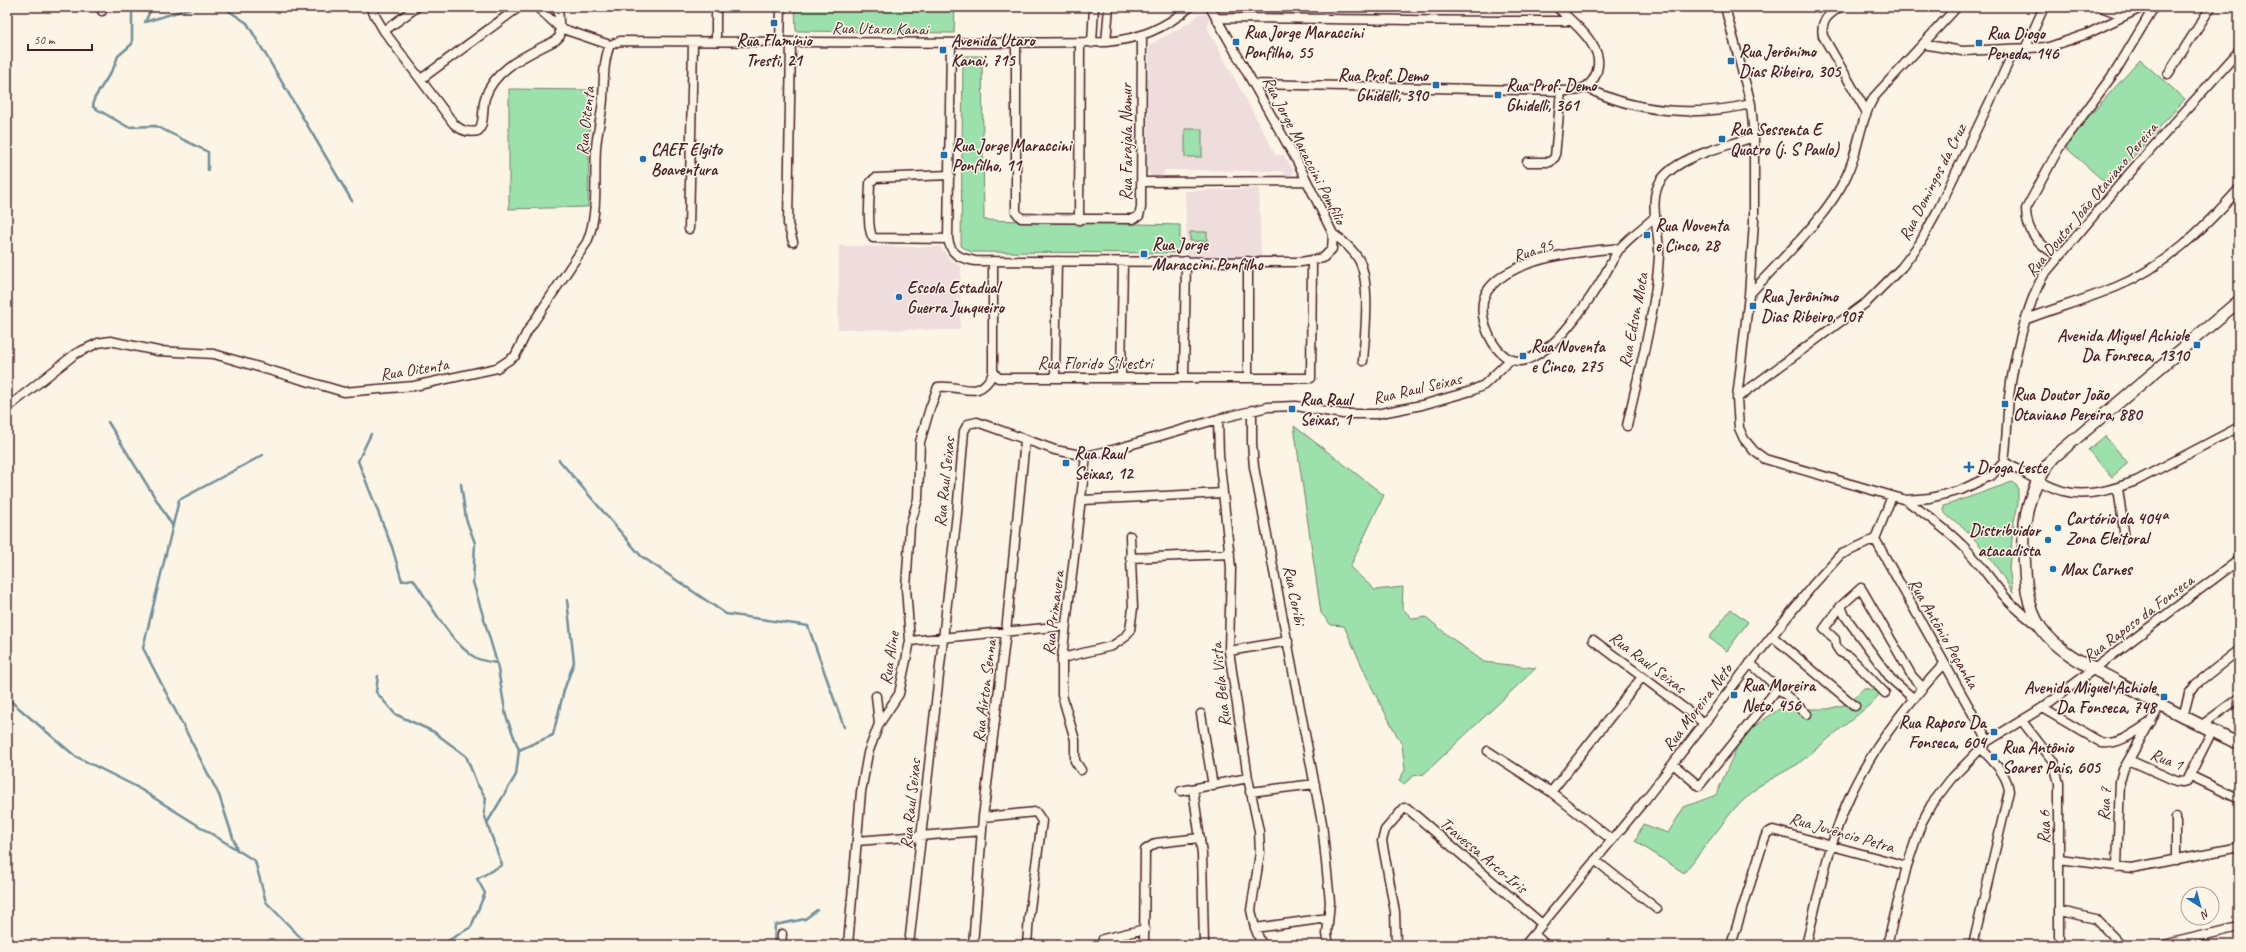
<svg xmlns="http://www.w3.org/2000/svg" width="2246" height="952" viewBox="0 0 2246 952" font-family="Caveat,sans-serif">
<rect width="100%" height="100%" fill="#fcf5e5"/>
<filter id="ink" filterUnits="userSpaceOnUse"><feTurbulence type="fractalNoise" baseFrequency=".025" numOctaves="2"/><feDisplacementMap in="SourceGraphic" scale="8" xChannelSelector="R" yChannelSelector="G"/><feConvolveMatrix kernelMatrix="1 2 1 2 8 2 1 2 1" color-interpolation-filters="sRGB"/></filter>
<g filter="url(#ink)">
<path fill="#efdddd" d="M 1199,14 L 1206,14 L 1209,17 L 1208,29 L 1276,155 L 1284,155 L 1293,170 L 1293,173 L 1289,177 L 1282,171 L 1165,170 L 1163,175 L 1154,178 L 1150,176 L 1147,171 L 1149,45 L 1189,23 Z
M 1259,188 L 1261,257 L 1187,259 L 1185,191 Z
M 839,246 L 941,247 L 951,261 L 961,266 L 960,330 L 838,329 Z"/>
<path fill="#9ce0ab" stroke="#73806b" d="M 795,7 L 955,7 L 954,33 L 796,31 Z
M 963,56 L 982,56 L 984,220 L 1180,225 L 1180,253 L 971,252 L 961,246 Z
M 2140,60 L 2185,99 L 2108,185 L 2063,145 Z
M 509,89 L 590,90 L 588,207 L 509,209 Z
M 1185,129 L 1202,129 L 1202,157 L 1185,157 Z
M 1190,232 L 1207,232 L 1207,241 L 1190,241 Z
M 1294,426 L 1384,495 L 1350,567 L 1375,590 L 1403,587 L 1402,608 L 1413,619 L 1426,617 L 1450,637 L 1484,662 L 1536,668 L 1424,774 L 1413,776 L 1404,784 L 1399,780 L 1405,770 L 1402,745 L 1371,686 L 1344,626 L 1331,625 L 1321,613 Z
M 2105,436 L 2128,463 L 2112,477 L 2088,450 Z
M 2012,482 L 2018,487 L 2018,505 L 2014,521 L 2009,568 L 2013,593 C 1999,569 1983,547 1963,527 C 1956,521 1942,517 1944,506 Z
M 1731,609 L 1748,622 L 1727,651 L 1709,638 Z
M 1864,688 L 1881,692 L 1873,702 L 1798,764 L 1759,786 L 1734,809 L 1684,873 L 1635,841 L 1643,824 L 1668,833 L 1684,807 L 1716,795 L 1742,735 L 1779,709 L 1828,709 L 1847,704 Z"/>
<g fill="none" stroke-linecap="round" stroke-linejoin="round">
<path stroke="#708f9b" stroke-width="2.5" d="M 132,7 L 132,44 L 118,56 L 114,67 L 94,99 L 93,107 L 128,127 L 156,126 L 208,152 L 208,170
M 152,7 L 145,22 L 194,7
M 223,7 L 247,23 L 352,201
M 108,422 L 172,525
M 371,434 L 358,461 L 392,547 L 402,581 L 413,579 C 430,603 451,644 476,658 C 482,661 491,662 497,663
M 559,460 L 641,556 L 726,614 L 808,626 L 844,727
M 378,676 L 376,692 L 395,714 L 434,732 L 466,756 L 477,784 L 486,798 L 484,813 L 487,823
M 7,698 L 75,756 L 135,786 L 255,861 L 266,902 L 308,945
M 519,750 L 553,735 L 564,690 L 574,662 L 567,600
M 237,850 L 219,795 L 143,648 L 179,500 L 263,455
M 441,945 L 471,927 L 485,893 L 477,879 L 502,865 L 487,823 L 516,775 L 519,750 L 506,716 L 497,663 L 473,582 L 475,543 L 466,519 L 461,484
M 774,945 L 775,925 L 805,919 L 817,910"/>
<defs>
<path id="street" d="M 100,7 L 102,11
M 370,7 L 384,31 L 454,124 C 461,131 468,133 478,131 C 485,124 482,107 485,98 C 495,67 530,54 556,40 L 560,36 L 558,7
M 537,7 L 560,28 L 610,45
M 1725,7 L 1751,104 L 1754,137 L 1754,221 L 1749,295 L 1737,398 L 1739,428 L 1744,439 L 1754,451 L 1765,459 L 1906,500 L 1930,498 L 1961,490 L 1992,475 L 2004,462
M 1840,7 C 1828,15 1820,21 1823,36 L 1866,111
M 2101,7 L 2124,16
M 1217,18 C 1335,18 1453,22 1571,21
M 384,31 L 417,7
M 716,41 L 716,7
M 780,42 L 781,7
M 791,42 L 788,224 L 793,242
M 1106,42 L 1109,7
M 951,43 L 948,239 C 951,255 960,258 975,261 L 1263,262 L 1301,262 L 1323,258 L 1332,249 L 1333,234 L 1298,163 L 1210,7
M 1016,43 L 1016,212 L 1021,218 L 1133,219 L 1139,216 L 1141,208 L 1142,36
M 1092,43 L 1094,7
M 1923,44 L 1962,51 L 2049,47 L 2087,34 L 2143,7
M 610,45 L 620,41 L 986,43 L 1106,42 C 1139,39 1164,29 1190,7
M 2025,49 L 2044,7
M 2168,74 L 2211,7
M 421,79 L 519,7
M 1254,84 L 1561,91 C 1567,91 1574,91 1579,90 C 1598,84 1603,61 1593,46 C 1585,31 1569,19 1557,7
M 1585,87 C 1636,113 1695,117 1751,104
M 1527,162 L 1550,162 L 1555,157 L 1561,91
M 1142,182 L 1306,181
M 1079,220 L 1080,43
M 689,229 L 693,43
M 1333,234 C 1343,241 1353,249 1359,260 C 1371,283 1365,335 1363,361
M 948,239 L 873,238 C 866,228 870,197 870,183 L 875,178 L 950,175
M 1621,248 C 1583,252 1540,254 1506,274 C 1498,279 1487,288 1484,298 C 1477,318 1495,363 1521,361 C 1530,360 1540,353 1548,347 C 1564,336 1590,299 1601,281 C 1608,270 1613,257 1621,247 C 1631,236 1644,227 1655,217
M 2059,257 C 2040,245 2026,233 2026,209 L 2059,148 L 2117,69 L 2154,7
M 993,261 L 993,371 L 998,378 L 1311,378 L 1312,261
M 1749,295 C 1780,260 1826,218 1846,177 C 1859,151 1859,122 1874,97 L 1957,7
M 2027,319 C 2056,308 2087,299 2116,287 C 2165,267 2204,228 2239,189
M 1121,377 L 1123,262
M 1055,378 L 1057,261
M 1184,378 L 1186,261
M 1248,378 L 1248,261
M 1737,398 L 1867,302 L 1902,267 L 1920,243 L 1938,210 L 2015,49
M 7,408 L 75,354 L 98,343 L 110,341 L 158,351 L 214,354 L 344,392 L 414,386 L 497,368 L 515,356 L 527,332 L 587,242 C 599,213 594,180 596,148 C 597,132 602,116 603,99 C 604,82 603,61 610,45
M 1252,410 L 1252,443 L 1254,467 L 1322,823 L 1330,902 L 1327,934 L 1329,945
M 1218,419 L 1219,455 L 1231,568 L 1229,651 L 1248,778 L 1259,831 L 1260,853 L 1251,910 L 1255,928 L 1262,945
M 1627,426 C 1639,370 1656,312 1659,255 C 1660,232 1647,201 1661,180 C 1678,156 1727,146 1754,137
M 2004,462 C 2007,440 2007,419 2009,397 C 2013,362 2026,307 2043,276 L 2127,176 L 2239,51
M 2004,462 C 2020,470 2046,487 2063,491 C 2087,498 2114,489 2136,481 L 2239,427
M 2118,488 L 2125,539
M 1083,500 L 1223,493
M 1906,500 C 1925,514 1944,527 1961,544 C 1976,558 1987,575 2000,591 C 2011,605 2025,616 2039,627
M 1875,539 L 1988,741
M 1130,558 L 1230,554
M 1841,606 L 1845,616 L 1891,679 L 1914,699
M 1772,636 L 1855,706
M 1593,640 L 1704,723
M 910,641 L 1065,626
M 1229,651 L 1288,641
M 1062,658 L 1112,646 L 1124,638 L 1130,630 L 1133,608 L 1130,536
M 1750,663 L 1807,714
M 1885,693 L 1850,657 L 1840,652 L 1836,646 L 1835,639 L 1824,629 L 1841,606 L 1861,588 L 1912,676 L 1923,688
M 876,696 L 879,724
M 2042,708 L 2102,743 C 2120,745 2136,731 2151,722
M 1201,714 L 1213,786
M 2183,717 L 2189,694 L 2196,684 L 2239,650
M 2022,721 L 2053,761 L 2059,783 L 2059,945
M 2202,725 L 2239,698
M 1488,751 L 1551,792 L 1612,840
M 2129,760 L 2176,781 L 2182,782 L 2187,781 L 2212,731
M 1673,764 L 1699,786 L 1778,688
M 1081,770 L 1075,761 L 1075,740 L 1062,695 L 1062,658 L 1086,456
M 2191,776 L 2239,799
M 1193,789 L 1202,854 L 1204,945
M 1181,791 L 1248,778
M 1250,792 L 1315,784
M 1551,792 L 1642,677
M 983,817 L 1036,812 L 1042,821 L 1029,916 L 1027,945
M 857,841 L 982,831
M 2059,859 L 2132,868 L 2239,847
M 1595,860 L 1657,909
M 2176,860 L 2176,818
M 2117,867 L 2120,781 L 2123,770 L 2160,705
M 2060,911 L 2096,919 L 2121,945
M 1255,928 L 1328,918
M 1534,934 L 1546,945
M 1103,939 L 1145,929
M 781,945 L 782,934
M 848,945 L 861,792 L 868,753 L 879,724 L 899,694 L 910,641 L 906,588 L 910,526 L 918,499 L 920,442 L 930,408 L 938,387 C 964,384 977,402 993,374
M 909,945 L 957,513 L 964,431 L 968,424 L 977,422 L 1055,450 L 1086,456 L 1116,449 L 1218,419 L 1268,407 L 1296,406 L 1343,414 L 1376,414 L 1422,405 L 1471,391 L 1484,385 L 1511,359
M 973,945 L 983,817 L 1006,632 L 1025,440
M 1144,945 L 1145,850 L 1156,843 L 1200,838
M 1396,945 L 1395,912 L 1382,841 L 1385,830 L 1404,808 L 1407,808 L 1542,924
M 1525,945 L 1645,800 L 1752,661 L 1813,585 L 1840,555 L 1875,539 L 1892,496
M 1731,945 L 1764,840 L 1767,833 L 1773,830 L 1907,866
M 1806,945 C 1818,898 1827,850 1846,805 C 1867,754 1907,704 1944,664
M 1887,945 L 1907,866 L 1921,824 L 1931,805 L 1951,779 L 1988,741 L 2042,708 L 2239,560
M 1973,945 L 2009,791 C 2007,773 1992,761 1981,748
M 2163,945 L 2239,927"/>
<path id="secondary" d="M 2239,301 L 2054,457 C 2031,484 2022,517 2024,552 C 2025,577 2026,607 2041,628 C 2059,653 2092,668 2118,682 C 2158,704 2198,724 2239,744"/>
</defs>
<use href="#street" stroke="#4a1f2b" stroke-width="11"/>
<use href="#secondary" stroke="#4a1f2b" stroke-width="14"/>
<use href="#street" stroke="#fcf5e5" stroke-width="8"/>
<use href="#secondary" stroke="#fcf5e5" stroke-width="11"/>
</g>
</g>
<g fill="#1f6fb2" stroke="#fcf5e5" stroke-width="1.5">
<rect x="770" y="19" width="8" height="8" rx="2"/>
<rect x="1232" y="38" width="8" height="8" rx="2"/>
<rect x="1975" y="39" width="8" height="8" rx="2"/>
<rect x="939" y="46" width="8" height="8" rx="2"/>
<rect x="1727" y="57" width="8" height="8" rx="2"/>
<rect x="1432" y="81" width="8" height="8" rx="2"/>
<rect x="1494" y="91" width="8" height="8" rx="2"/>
<rect x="1718" y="135" width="8" height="8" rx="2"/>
<rect x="940" y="151" width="8" height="8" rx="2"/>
<circle cx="643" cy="159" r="4"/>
<rect x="1643" y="231" width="8" height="8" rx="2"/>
<rect x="1140" y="250" width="8" height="8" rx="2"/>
<circle cx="899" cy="297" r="4"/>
<rect x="1749" y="302" width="8" height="8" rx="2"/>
<rect x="2193" y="341" width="8" height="8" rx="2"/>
<rect x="1519" y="352" width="8" height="8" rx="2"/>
<rect x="2001" y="400" width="8" height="8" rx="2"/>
<rect x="1288" y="405" width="8" height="8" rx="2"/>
<rect x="1062" y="459" width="8" height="8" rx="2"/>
<path d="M1967 461h4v4h4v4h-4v4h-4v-4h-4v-4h4z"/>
<circle cx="2058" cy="528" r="4"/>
<circle cx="2048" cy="540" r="4"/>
<circle cx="2053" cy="569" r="4"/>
<rect x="1730" y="691" width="8" height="8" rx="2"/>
<rect x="2160" y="693" width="8" height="8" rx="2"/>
<rect x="1990" y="728" width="8" height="8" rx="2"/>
<rect x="1990" y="753" width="8" height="8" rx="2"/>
</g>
<g text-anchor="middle" stroke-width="3" stroke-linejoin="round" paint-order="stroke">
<g font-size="17" fill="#4a1f2b" stroke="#fcf5e5">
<text transform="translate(880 28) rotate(1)" y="6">Rua Utaro Kanai</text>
<text transform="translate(585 121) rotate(-84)" y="6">Rua Oitenta</text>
<text transform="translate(1126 142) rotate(-90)" y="6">Rua Farajala Namur</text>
<text transform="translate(1305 150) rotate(63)" y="6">Rua Jorge Maraccini Pomfilio</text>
<text transform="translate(1932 182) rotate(-63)" y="6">Rua Domingos da Cruz</text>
<text transform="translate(2091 199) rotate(-50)" y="6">Rua Doutor João Otaviano Pereira</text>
<text transform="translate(1533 250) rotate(-18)" y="6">Rua 95</text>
<text transform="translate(1633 320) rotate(-79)" y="6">Rua Edson Mota</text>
<text x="1095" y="369">Rua Florido Silvestri</text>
<text transform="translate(414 369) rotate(-9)" y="6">Rua Oitenta</text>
<text transform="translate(1417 388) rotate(-13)" y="6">Rua Raul Seixas</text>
<text transform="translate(944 482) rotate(-84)" y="6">Rua Raul Seixas</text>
<text transform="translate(1295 595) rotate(79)" y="6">Rua Coribi</text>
<text transform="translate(1053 613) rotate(-83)" y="6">Rua Primavera</text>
<text transform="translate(2138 618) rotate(-37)" y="6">Rua Raposo da Fonseca</text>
<text transform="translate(1944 633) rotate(60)" y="6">Rua Antônio Peçanha</text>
<text transform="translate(889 658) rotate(-81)" y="6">Rua Aline</text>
<text transform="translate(1648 662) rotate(37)" y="6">Rua Raul Seixas</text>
<text transform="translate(1220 685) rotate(-96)" y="6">Rua Bela Vista</text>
<text transform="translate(984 691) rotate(-83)" y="6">Rua Aírton Senna</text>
<text transform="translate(1697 707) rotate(-53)" y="6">Rua Moreira Neto</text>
<text transform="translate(2167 759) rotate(21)" y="6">Rua 1</text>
<text transform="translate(910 804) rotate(-84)" y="6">Rua Raul Seixas</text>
<text transform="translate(2104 804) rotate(-87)" y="6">Rua 7</text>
<text transform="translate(2044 827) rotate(-90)" y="6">Rua 6</text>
<text transform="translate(1842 832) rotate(16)" y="6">Rua Juvêncio Petra</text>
<text transform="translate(1484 855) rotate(40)" y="6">Travessa Arco-Iris</text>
</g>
<g font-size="17" font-weight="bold" fill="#4a1f2b" stroke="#fcf5e5" text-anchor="start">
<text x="1244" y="38">Rua Jorge Maraccini<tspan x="1244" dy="20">Ponfilho, 55</tspan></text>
<text x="1987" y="39">Rua Diogo<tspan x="1987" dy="20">Peneda, 146</tspan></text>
<text x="774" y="46" text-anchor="middle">Rua Flamínio<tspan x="774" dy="20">Tresti, 21</tspan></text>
<text x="951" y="46">Avenida Utaro<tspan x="951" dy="20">Kanai, 715</tspan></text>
<text x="1739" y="57">Rua Jerônimo<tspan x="1739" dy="20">Dias Ribeiro, 305</tspan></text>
<text x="1428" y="81" text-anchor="end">Rua Prof. Demo<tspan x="1428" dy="20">Ghidelli, 390</tspan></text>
<text x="1506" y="91">Rua Prof. Demo<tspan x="1506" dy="20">Ghidelli, 361</tspan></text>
<text x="1730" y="135">Rua Sessenta E<tspan x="1730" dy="20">Quatro (j. S Paulo)</tspan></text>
<text x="952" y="151">Rua Jorge Maraccini<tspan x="952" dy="20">Ponfilho, 11</tspan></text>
<text x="651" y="155">CAEF Elgito<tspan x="651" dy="20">Boaventura</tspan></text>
<text x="1655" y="231">Rua Noventa<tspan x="1655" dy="20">e Cinco, 28</tspan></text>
<text x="1152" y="250">Rua Jorge<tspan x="1152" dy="20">Maraccini Ponfilho</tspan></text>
<text x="907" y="293">Escola Estadual<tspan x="907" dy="20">Guerra Junqueiro</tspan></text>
<text x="1761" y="302">Rua Jerônimo<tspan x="1761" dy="20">Dias Ribeiro, 907</tspan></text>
<text x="2189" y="341" text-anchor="end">Avenida Miguel Achiole<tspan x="2189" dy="20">Da Fonseca, 1310</tspan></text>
<text x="1531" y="352">Rua Noventa<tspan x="1531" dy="20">e Cinco, 275</tspan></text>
<text x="2013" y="400">Rua Doutor João<tspan x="2013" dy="20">Otaviano Pereira, 880</tspan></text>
<text x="1300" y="405">Rua Raul<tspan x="1300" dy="20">Seixas, 1</tspan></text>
<text x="1074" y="459">Rua Raul<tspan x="1074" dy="20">Seixas, 12</tspan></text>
<text x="1977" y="473">Droga Leste</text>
<text x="2066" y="524">Cartório da 404ª<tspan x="2066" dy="20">Zona Eleitoral</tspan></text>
<text x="2040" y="536" text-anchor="end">Distribuidor<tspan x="2040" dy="20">atacadista</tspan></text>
<text x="2061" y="575">Max Carnes</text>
<text x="1742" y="691">Rua Moreira<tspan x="1742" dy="20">Neto, 456</tspan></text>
<text x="2156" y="693" text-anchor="end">Avenida Miguel Achiole<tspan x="2156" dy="20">Da Fonseca, 748</tspan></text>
<text x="1986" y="728" text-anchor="end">Rua Raposo Da<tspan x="1986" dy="20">Fonseca, 604</tspan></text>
<text x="2002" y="753">Rua Antônio<tspan x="2002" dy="20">Soares Pais, 605</tspan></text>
</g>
</g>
<rect width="2246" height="952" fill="none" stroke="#fcf5e5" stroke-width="24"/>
<rect x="12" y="12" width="2222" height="928" fill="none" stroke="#4a1f2b" stroke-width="1.5" filter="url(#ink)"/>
<g transform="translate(2200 906) rotate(144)"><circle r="19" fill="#fcf5e5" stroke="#b59f9b"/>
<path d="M0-3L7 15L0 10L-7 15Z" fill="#1f6fb2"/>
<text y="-6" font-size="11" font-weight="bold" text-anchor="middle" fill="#4a1f2b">N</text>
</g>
<path d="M28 44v6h64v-6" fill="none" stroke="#4a1f2b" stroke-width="2"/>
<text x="34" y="44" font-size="12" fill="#4a1f2b" stroke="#fcf5e5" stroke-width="3" paint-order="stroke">50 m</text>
</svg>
